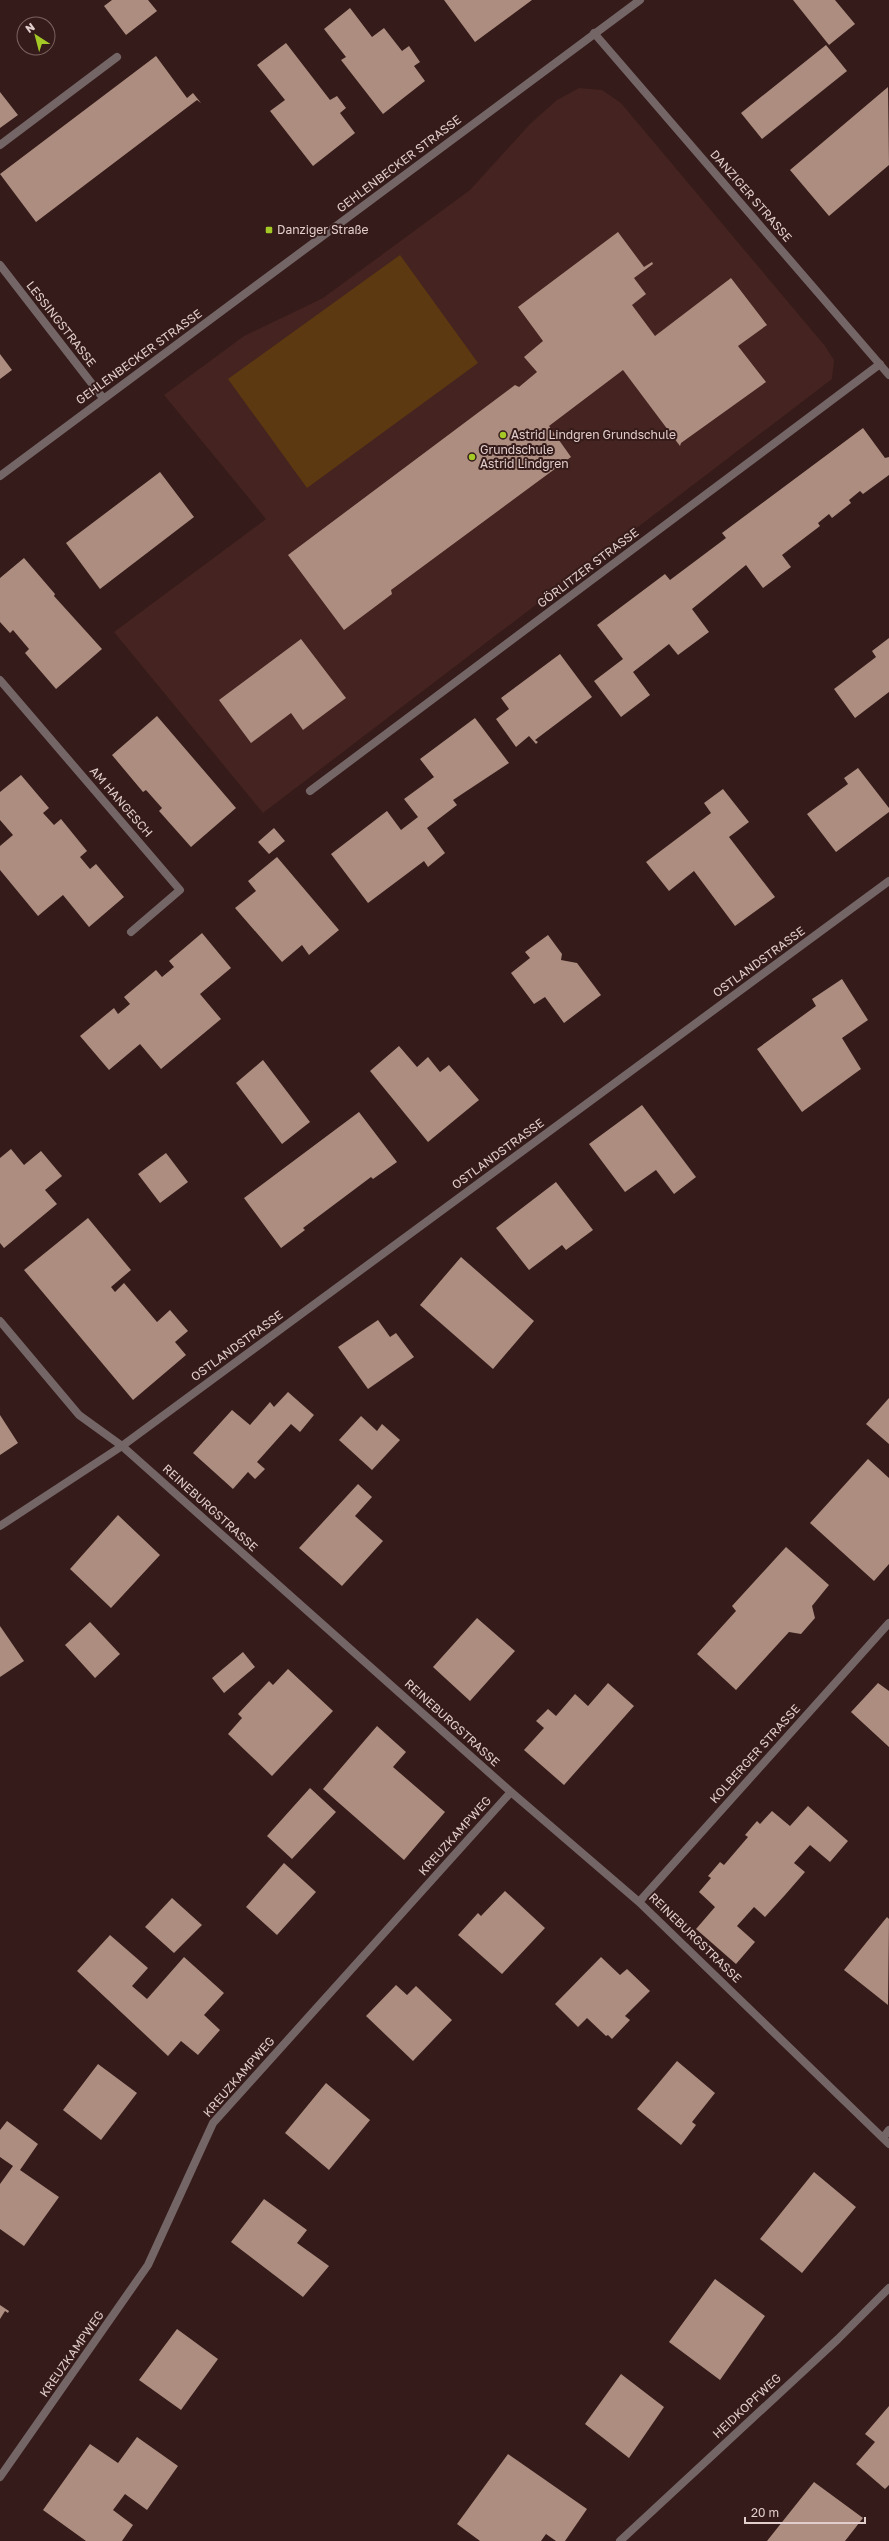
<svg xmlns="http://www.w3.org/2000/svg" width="889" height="2541" viewBox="0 0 889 2541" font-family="'Golos Text',sans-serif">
<rect width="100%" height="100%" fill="#351b19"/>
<path fill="#442320" d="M 579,88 L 602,90 L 621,103 L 825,346 L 834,360 L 832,379 L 263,813 L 114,632 L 266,519 L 164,395 L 244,336 L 323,298 L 470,190 L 530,124 L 557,100 Z"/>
<path fill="#5d3911" d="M 400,255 L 478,363 L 307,488 L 228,379 Z"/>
<path fill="#ac8d80" d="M 112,0 L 148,0 L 157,11 L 126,35 L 104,6 Z
M 444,0 L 532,0 L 475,42 Z
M 793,0 L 835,0 L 855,24 L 829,45 Z
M 350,8 L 372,37 L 384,28 L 402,51 L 409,46 L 420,62 L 414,66 L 425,81 L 383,114 L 341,60 L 346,57 L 324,29 Z
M 286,43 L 330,100 L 337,96 L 346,108 L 340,113 L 355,133 L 313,166 L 270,111 L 285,100 L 257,65 Z
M 826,45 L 847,71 L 762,139 L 741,113 Z
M 156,56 L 187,98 L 193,93 L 201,103 L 197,100 L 36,222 L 0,174 Z
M 888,87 L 889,165 L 829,216 L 790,170 Z
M 0,92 L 18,115 L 0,128 Z
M 618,232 L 644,267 L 652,262 L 653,264 L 634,278 L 646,294 L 632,305 L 655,336 L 731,278 L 767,325 L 738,346 L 766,382 L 681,443 L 680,446 L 623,370 L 549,426 L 571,457 L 391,590 L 392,594 L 344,630 L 288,555 L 515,385 L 519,387 L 537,372 L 524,357 L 543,341 L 518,307 Z
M 0,354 L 12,370 L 0,379 Z
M 863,428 L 885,458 L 889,457 L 889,475 L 863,494 L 860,491 L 849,500 L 851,503 L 832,518 L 829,514 L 818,523 L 820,526 L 782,555 L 791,567 L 763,588 L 746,565 L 692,609 L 709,632 L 678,655 L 669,644 L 633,672 L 650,695 L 621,717 L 594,681 L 623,659 L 597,625 L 665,574 L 670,580 L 726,538 L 722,533 Z
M 160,472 L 194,517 L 100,589 L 66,543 Z
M 24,558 L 55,594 L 54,596 L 102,649 L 56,689 L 25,653 L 29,649 L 13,630 L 10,633 L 0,622 L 0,578 Z
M 889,638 L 889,692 L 855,718 L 834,689 L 876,657 L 872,651 Z
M 301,639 L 346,698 L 303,730 L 291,713 L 251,743 L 219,700 Z
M 560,654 L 592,697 L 535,740 L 538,742 L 536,744 L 529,736 L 516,747 L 496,719 L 509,709 L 501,698 Z
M 157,716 L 236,808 L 191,847 L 159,811 L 162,808 L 146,790 L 143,792 L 112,755 Z
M 475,718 L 509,763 L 453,800 L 457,805 L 427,828 L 445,853 L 428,867 L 424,861 L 368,903 L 331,854 L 387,811 L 401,830 L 418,817 L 404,799 L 434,777 L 420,759 Z
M 858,768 L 889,808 L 889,812 L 836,852 L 807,814 L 848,784 L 844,778 Z
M 21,775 L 49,808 L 43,813 L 54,825 L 61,819 L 87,851 L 80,857 L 90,869 L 96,864 L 124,897 L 89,927 L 63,895 L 38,916 L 0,870 L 0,846 L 13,835 L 0,820 L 0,792 Z
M 723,789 L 749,822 L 729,837 L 775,897 L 735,926 L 694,871 L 669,891 L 646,862 L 711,813 L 704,803 Z
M 274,828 L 285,841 L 269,854 L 258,842 Z
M 277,857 L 339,930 L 309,955 L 302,945 L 282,962 L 235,908 L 256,891 L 248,881 Z
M 202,933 L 231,968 L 200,994 L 221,1019 L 161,1069 L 140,1044 L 109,1070 L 80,1036 L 114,1008 L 118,1014 L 130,1004 L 124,997 L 156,970 L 162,977 L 174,967 L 169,961 Z
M 548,935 L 562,954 L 561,960 L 577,963 L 601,995 L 564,1023 L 545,997 L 534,1004 L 511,973 L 530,958 L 525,952 Z
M 842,979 L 868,1020 L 842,1038 L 861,1069 L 802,1112 L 757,1049 L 816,1006 L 812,999 Z
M 399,1046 L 417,1067 L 428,1057 L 440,1072 L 449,1065 L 479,1100 L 428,1142 L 370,1071 Z
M 263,1060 L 310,1122 L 282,1144 L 236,1083 Z
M 642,1105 L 696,1177 L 674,1194 L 656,1170 L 625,1192 L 589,1144 Z
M 359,1112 L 397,1162 L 373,1179 L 371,1177 L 303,1228 L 305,1230 L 281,1248 L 244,1198 Z
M 11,1149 L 24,1165 L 41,1151 L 62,1176 L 45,1190 L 57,1204 L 4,1248 L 0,1243 L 0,1158 Z
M 166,1153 L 188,1182 L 160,1203 L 138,1174 Z
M 556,1182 L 593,1230 L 566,1250 L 562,1245 L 529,1270 L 496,1228 Z
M 88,1218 L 131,1270 L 111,1287 L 115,1292 L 124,1283 L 157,1322 L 170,1310 L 188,1331 L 175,1342 L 186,1355 L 133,1400 L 24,1270 Z
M 461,1257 L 534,1321 L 493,1369 L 420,1305 Z
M 378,1320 L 390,1337 L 396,1333 L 414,1357 L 368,1389 L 338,1347 Z
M 288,1392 L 314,1415 L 300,1432 L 291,1424 L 257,1462 L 265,1469 L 255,1479 L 248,1472 L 233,1489 L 193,1453 L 232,1410 L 250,1425 L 270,1402 L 274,1407 Z
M 889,1398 L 889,1444 L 866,1424 Z
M 0,1415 L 18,1443 L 0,1455 Z
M 361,1416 L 377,1431 L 382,1424 L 400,1440 L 372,1470 L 339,1440 Z
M 868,1459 L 889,1478 L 889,1564 L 874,1581 L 810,1523 Z
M 358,1484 L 372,1497 L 355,1516 L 383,1541 L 342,1586 L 299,1548 Z
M 118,1515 L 160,1555 L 111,1608 L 70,1569 Z
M 786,1547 L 829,1585 L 812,1606 L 815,1618 L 801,1634 L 789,1632 L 736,1690 L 697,1654 L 736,1611 L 732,1606 Z
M 477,1618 L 515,1651 L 470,1701 L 433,1667 Z
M 90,1622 L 120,1654 L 95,1678 L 65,1645 Z
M 0,1626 L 24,1661 L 0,1677 Z
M 243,1652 L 255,1667 L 224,1693 L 212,1678 Z
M 288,1669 L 333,1711 L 272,1776 L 228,1734 L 242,1718 L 238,1714 L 269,1681 L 273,1685 Z
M 608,1683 L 634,1706 L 564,1785 L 524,1750 L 544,1728 L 536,1721 L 548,1709 L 556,1716 L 575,1694 L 588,1706 Z
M 878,1683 L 889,1691 L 889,1747 L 851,1712 Z
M 377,1726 L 406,1752 L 393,1767 L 445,1812 L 404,1860 L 323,1789 Z
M 310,1788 L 336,1812 L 292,1859 L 267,1836 Z
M 808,1806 L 848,1841 L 830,1862 L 810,1845 L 794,1863 L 805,1872 L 785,1895 L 765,1917 L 754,1907 L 737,1926 L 755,1942 L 736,1964 L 696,1929 L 715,1907 L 699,1892 L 711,1878 L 708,1876 L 720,1862 L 724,1865 L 748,1837 L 745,1835 L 757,1821 L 760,1824 L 772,1811 L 790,1826 Z
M 284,1863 L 316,1892 L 277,1935 L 246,1907 Z
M 505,1891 L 545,1928 L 502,1974 L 458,1935 L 478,1913 L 481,1916 Z
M 172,1898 L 202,1925 L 174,1953 L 145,1927 Z
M 887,1917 L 889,1919 L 888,2005 L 844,1970 Z
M 110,1935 L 148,1968 L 132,1986 L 147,1999 L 184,1957 L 224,1993 L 204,2015 L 220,2030 L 198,2055 L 181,2041 L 168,2056 L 77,1971 Z
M 601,1957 L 620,1975 L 627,1969 L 650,1991 L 625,2016 L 630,2020 L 612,2039 L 608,2035 L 606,2036 L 587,2018 L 578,2027 L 555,2004 Z
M 396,1985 L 407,1995 L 416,1986 L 452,2020 L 413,2061 L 366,2016 Z
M 677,2061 L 715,2093 L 692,2122 L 696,2125 L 681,2145 L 637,2109 Z
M 98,2064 L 137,2093 L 101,2140 L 63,2110 Z
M 326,2083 L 370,2120 L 329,2170 L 285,2133 Z
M 7,2121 L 38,2144 L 20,2170 L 59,2197 L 24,2246 L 0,2229 L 0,2184 L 13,2166 L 0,2157 L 0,2130 Z
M 814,2172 L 856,2207 L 802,2273 L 760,2239 Z
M 264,2199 L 307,2230 L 297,2243 L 329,2266 L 303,2297 L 231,2242 Z
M 715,2279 L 765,2316 L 720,2380 L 669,2342 Z
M 0,2305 L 9,2311 L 8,2313 L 5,2311 L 0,2319 Z
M 177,2329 L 218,2359 L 181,2410 L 139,2380 Z
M 621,2374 L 664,2407 L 629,2458 L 585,2424 Z
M 889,2406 L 889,2485 L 885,2489 L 856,2464 L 875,2442 L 865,2434 Z
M 137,2437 L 178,2466 L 147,2510 L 125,2494 L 113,2510 L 133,2525 L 122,2541 L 86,2541 L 43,2510 L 90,2444 L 118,2463 Z
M 508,2454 L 587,2509 L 565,2541 L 556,2541 L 546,2534 L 541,2541 L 480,2541 L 457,2524 Z
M 814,2482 L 863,2518 L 845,2541 L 767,2541 Z"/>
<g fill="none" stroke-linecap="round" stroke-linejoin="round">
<path stroke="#746567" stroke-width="8" d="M 0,145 L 117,57"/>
<path stroke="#746567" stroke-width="8" d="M 594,33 L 889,375
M 0,265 L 103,398
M 0,476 L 640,0
M 0,680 L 180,890 L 131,932
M 310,791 L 880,364
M 0,1321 L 79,1415 L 122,1446 L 511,1792 L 639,1902 L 889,2144
M 0,1526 L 122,1446 L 889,881
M 639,1902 L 889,1623
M 883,2138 L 889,2130
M 0,2477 L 148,2265 L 213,2123 L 511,1792
M 620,2541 L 838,2339 L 889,2288"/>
</g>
<g fill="#a4c825" stroke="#351b19" stroke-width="1.5">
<rect x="265" y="226" width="8" height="8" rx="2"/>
<circle cx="503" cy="435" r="4"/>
<circle cx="472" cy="457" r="4"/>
</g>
<g text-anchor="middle" stroke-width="4" stroke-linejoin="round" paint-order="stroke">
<g font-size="12" fill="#e1cecc" stroke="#351b19">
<text transform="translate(399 164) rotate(-37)" y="4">GEHLENBECKER STRASSE</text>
<text transform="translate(751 196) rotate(49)" y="4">DANZIGER STRASSE</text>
<text transform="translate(61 324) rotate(52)" y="4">LESSINGSTRASSE</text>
<text transform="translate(139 357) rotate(-36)" y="4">GEHLENBECKER STRASSE</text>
<text transform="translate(588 568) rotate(-37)" y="4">GÖRLITZER STRASSE</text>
<text transform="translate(121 802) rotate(49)" y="4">AM HANGESCH</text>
<text transform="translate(759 962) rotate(-36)" y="4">OSTLANDSTRASSE</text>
<text transform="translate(498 1154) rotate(-36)" y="4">OSTLANDSTRASSE</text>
<text transform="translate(237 1346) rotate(-36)" y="4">OSTLANDSTRASSE</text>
<text transform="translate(210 1508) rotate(42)" y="4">REINEBURGSTRASSE</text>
<text transform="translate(452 1723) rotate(42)" y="4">REINEBURGSTRASSE</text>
<text transform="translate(755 1754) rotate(-48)" y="4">KOLBERGER STRASSE</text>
<text transform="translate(455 1836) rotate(-48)" y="4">KREUZKAMPWEG</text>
<text transform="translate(695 1938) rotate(44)" y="4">REINEBURGSTRASSE</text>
<text transform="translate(239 2077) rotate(-49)" y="4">KREUZKAMPWEG</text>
<text transform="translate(72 2354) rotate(-55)" y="4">KREUZKAMPWEG</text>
<text transform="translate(747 2406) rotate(-43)" y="4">HEIDKOPFWEG</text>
</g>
<g font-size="12" fill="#e1cecc" stroke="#351b19" text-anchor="start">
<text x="277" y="234">Danziger Straße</text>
<text x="511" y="439">Astrid Lindgren Grundschule</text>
<text x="480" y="454">Grundschule<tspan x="480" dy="14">Astrid Lindgren</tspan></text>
</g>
</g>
<g transform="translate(36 36) rotate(324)"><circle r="19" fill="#351b19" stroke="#7a6361"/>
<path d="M0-3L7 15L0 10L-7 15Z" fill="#a4c825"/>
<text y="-6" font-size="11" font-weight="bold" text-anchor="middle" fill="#e1cecc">N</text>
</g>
<path d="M745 2517v6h120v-6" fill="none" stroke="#e1cecc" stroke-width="2"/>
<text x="751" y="2517" font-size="12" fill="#e1cecc" stroke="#351b19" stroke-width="3" paint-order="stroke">20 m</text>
</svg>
